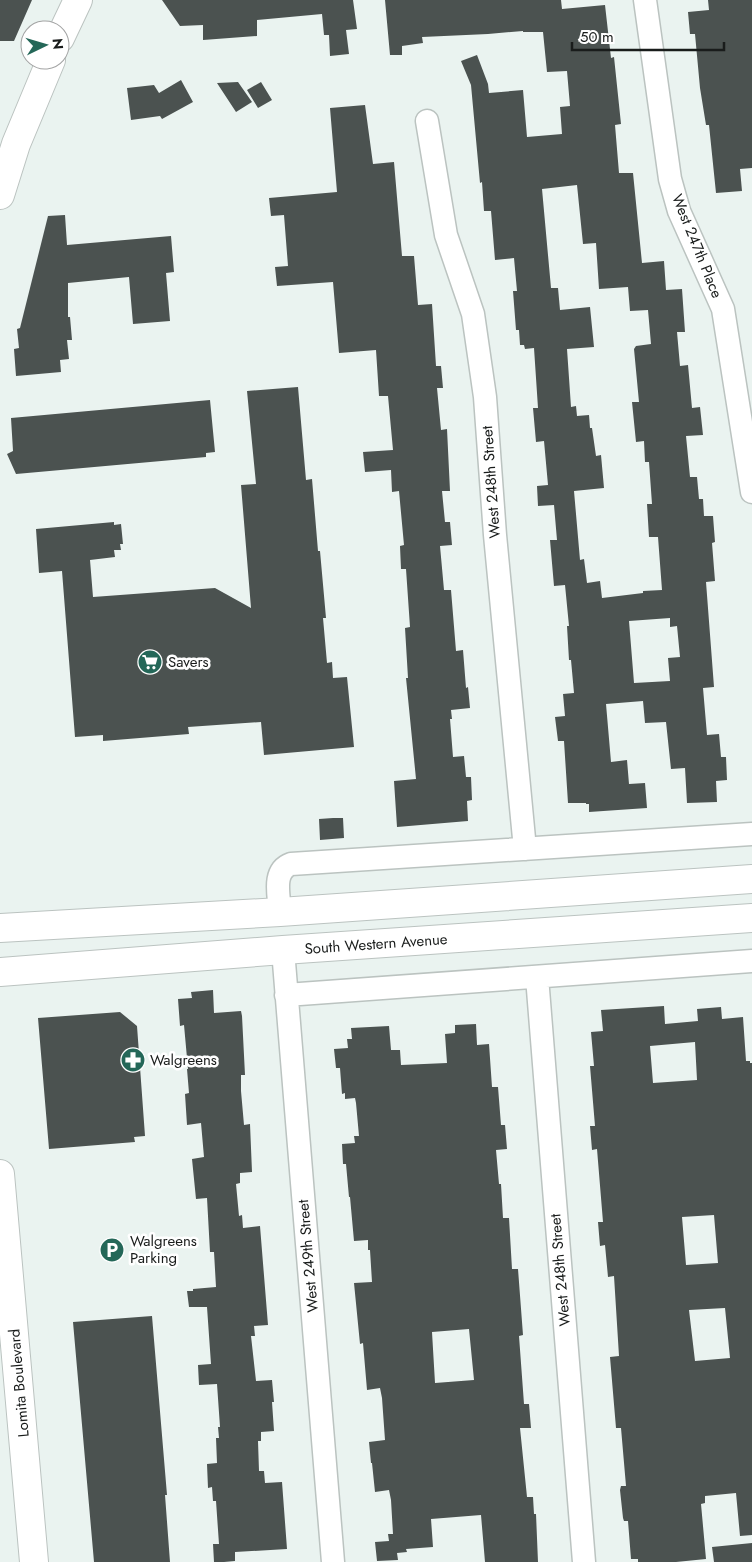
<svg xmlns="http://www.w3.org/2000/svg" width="752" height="1562" viewBox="0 0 752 1562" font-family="Jost,sans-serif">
<rect width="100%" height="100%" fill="#eaf3f0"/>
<path fill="#4b5250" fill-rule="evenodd" d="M 0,0 L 32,0 L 14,41 L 0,41 Z
M 162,0 L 353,0 L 357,29 L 346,30 L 349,54 L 330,56 L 329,35 L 324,35 L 322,14 L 257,20 L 257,36 L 203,40 L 203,25 L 180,26 Z
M 385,0 L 561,0 L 562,9 L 605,5 L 611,58 L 614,57 L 621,124 L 615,125 L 619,173 L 633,173 L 642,263 L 664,261 L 666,290 L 682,289 L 685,332 L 677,332 L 680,366 L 688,365 L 692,408 L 700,407 L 703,435 L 686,436 L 690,477 L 697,477 L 699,499 L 703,499 L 704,516 L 713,516 L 715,542 L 712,543 L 715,581 L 706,582 L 714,687 L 703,688 L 707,735 L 719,734 L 721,757 L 726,757 L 727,780 L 716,781 L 717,802 L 687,803 L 685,768 L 671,769 L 666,722 L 645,723 L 643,701 L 606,704 L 611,762 L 627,760 L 629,784 L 645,783 L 647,808 L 589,812 L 589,804 L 586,804 L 586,803 L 568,803 L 564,741 L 558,741 L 555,717 L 565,716 L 563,694 L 574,693 L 571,660 L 569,660 L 567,626 L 569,626 L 565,585 L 554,586 L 550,540 L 557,540 L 554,505 L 538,506 L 537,486 L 548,485 L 544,441 L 536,442 L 533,408 L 538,408 L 534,348 L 525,349 L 524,345 L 520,345 L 519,330 L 516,330 L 513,291 L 517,291 L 514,258 L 495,260 L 491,211 L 484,211 L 482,182 L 480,183 L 471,85 L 461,61 L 477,55 L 488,84 L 489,93 L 523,90 L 527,137 L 562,134 L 560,107 L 570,106 L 567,71 L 547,72 L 543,32 L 523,32 L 523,31 L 488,34 L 422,37 L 423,43 L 402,46 L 402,55 L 390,55 ZM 577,185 L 583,244 L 596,243 L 599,289 L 628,287 L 630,311 L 648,310 L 651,344 L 636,346 L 634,349 L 639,402 L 632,402 L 636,442 L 644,441 L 645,462 L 649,462 L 652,504 L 647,504 L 649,537 L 658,537 L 662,590 L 643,591 L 643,593 L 602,598 L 600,581 L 587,583 L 584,559 L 580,560 L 574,491 L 604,488 L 601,455 L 596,456 L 592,428 L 590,428 L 589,415 L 577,416 L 576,406 L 571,407 L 567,349 L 594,347 L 590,307 L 560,310 L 558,288 L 551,288 L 542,189 ZM 670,618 L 670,627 L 677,626 L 680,657 L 668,658 L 670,681 L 634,683 L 629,621 Z
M 708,0 L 752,0 L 752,168 L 740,169 L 742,191 L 716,193 L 709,125 L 706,125 L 700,88 L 695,34 L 690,34 L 688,12 L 709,10 Z
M 181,80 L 193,102 L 162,119 L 160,116 L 131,120 L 127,88 L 154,85 L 159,93 Z
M 238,82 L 252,102 L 236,112 L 217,83 Z
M 261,82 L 272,100 L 258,108 L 247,90 Z
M 365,105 L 373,164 L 394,162 L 402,256 L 414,256 L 418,305 L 432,304 L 436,366 L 441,366 L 443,388 L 437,388 L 441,430 L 447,429 L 450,491 L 442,491 L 445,522 L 450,522 L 452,545 L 440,546 L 444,590 L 451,590 L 456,651 L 463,650 L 466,688 L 468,687 L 470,708 L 451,710 L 452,719 L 450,719 L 453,757 L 464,756 L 466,777 L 471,777 L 472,800 L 467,801 L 468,821 L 397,827 L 394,781 L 416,779 L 406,678 L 408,678 L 405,628 L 410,627 L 406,569 L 401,569 L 400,546 L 404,545 L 399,491 L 392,492 L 391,470 L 365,472 L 363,452 L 393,450 L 388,396 L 379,396 L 376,350 L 339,353 L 333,282 L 277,286 L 275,267 L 288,266 L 284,215 L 271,216 L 269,198 L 337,192 L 330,108 Z
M 65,215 L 67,245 L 171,236 L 174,272 L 166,273 L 170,321 L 133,324 L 129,277 L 68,283 L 68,317 L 70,317 L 72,340 L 67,340 L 69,359 L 60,360 L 61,372 L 16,376 L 14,349 L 19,348 L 17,329 L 20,328 L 48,216 Z
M 298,387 L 306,480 L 312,479 L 318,551 L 320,551 L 326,618 L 323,618 L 327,663 L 332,662 L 333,678 L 347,677 L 354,747 L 264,755 L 261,722 L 188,727 L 189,734 L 103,741 L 103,735 L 75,737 L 62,571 L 39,573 L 36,529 L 114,522 L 114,525 L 121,524 L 123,544 L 120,544 L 121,550 L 114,550 L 115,557 L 90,560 L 93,597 L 215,588 L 251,608 L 241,485 L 256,484 L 247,391 Z
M 210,400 L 215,452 L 206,453 L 206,457 L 16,474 L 7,454 L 13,451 L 11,418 Z
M 333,818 L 343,818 L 344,838 L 320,840 L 319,819 Z
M 213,990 L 214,1013 L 241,1011 L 242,1016 L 245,1075 L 241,1075 L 241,1091 L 244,1125 L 250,1124 L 252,1172 L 240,1173 L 240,1183 L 236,1184 L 239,1216 L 242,1215 L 243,1228 L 260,1226 L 268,1325 L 254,1326 L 255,1336 L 251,1336 L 256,1381 L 272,1380 L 274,1402 L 272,1402 L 274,1431 L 261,1432 L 261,1441 L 258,1441 L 259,1471 L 264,1471 L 265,1483 L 282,1482 L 287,1549 L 235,1552 L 235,1561 L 224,1562 L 214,1562 L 213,1544 L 219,1544 L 216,1501 L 213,1501 L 212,1487 L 208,1488 L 207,1464 L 217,1463 L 216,1438 L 219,1438 L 218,1427 L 220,1427 L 217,1384 L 199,1385 L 198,1365 L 211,1364 L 207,1307 L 189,1307 L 187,1291 L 193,1291 L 193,1289 L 216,1287 L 214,1252 L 210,1252 L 207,1198 L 196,1199 L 192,1159 L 204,1157 L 201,1123 L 187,1125 L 185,1094 L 189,1093 L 187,1069 L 188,1069 L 184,1025 L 180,1026 L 178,999 L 192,998 L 191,992 Z
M 664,1006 L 665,1024 L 698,1021 L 697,1009 L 721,1007 L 722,1019 L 743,1017 L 746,1061 L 750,1061 L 750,1063 L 752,1063 L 752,1535 L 740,1536 L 736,1493 L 705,1496 L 705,1503 L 701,1504 L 706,1559 L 676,1562 L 638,1562 L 638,1559 L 631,1559 L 628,1521 L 624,1521 L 623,1518 L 620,1490 L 621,1486 L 626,1486 L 621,1428 L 616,1428 L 610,1357 L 619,1356 L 614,1276 L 608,1277 L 605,1245 L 600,1246 L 598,1222 L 603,1222 L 597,1149 L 592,1150 L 590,1126 L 595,1126 L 590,1066 L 594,1066 L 591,1032 L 603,1031 L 601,1010 ZM 695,1042 L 697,1080 L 653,1083 L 650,1046 ZM 714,1215 L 718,1263 L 686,1265 L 682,1217 ZM 725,1308 L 730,1358 L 695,1361 L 689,1310 Z
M 120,1012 L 137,1026 L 145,1136 L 134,1137 L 135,1142 L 49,1149 L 38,1018 Z
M 476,1024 L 477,1045 L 489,1044 L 492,1087 L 498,1087 L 501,1125 L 505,1125 L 507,1149 L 496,1150 L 499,1184 L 501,1184 L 503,1218 L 509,1218 L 512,1269 L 518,1269 L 523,1335 L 519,1336 L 524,1404 L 529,1404 L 531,1428 L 520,1428 L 527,1497 L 533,1497 L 534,1514 L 536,1514 L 538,1562 L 485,1562 L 481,1515 L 431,1519 L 433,1547 L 406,1549 L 407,1552 L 397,1553 L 398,1560 L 377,1561 L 375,1542 L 389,1541 L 388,1534 L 393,1534 L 391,1500 L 389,1490 L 375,1492 L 372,1463 L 371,1463 L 369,1442 L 385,1440 L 382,1398 L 380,1388 L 367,1390 L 363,1343 L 360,1344 L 354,1283 L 372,1282 L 370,1250 L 368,1250 L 368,1240 L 354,1241 L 350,1197 L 349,1197 L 346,1164 L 343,1164 L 342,1144 L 355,1143 L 354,1136 L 359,1136 L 356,1103 L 355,1098 L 345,1099 L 345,1093 L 342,1094 L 340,1068 L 336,1068 L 334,1049 L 348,1048 L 347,1039 L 352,1039 L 351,1028 L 389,1026 L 391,1050 L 400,1050 L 401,1065 L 447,1063 L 445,1034 L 455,1033 L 455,1025 ZM 469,1329 L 474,1380 L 435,1383 L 432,1332 Z
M 152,1316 L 167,1495 L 165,1495 L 170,1562 L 94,1562 L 73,1322 Z
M 752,1543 L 752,1562 L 714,1562 L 712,1547 Z"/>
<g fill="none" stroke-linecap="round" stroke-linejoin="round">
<defs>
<path id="minor" d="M 645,0 L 670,179 L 679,211 L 723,309 L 752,492
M 427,121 L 446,235 L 473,314 L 485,397 L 495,535 L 525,849
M 280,912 C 279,895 272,871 291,864 L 752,834
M 283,950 L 333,1562
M 537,977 L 584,1562
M 286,995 L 752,961"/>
<path id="secondary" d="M 60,38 L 78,0
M 0,195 L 16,144 L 51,60
M 0,1174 L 34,1562"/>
<path id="primary" d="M 0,928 L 280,912 L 752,879
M 0,972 L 283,950 L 752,918"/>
</defs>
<use href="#minor" stroke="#bbc3c0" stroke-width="25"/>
<use href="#secondary" stroke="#bbc3c0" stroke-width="30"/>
<use href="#primary" stroke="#bbc3c0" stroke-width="30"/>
<use href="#minor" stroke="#fff" stroke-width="22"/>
<use href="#secondary" stroke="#fff" stroke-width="28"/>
<use href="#primary" stroke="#fff" stroke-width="28"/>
</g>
<defs>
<symbol id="supermarket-disc" viewBox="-11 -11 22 22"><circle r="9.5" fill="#246758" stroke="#fff"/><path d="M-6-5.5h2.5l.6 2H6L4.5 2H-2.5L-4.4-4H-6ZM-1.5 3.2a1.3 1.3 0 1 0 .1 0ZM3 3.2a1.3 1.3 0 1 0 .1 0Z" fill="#fff"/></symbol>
<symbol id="pharmacy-disc" viewBox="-11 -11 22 22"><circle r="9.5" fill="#246758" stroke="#fff"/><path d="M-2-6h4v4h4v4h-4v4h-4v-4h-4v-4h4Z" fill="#fff"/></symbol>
<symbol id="parking-disc" viewBox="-11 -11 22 22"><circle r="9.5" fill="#246758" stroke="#fff"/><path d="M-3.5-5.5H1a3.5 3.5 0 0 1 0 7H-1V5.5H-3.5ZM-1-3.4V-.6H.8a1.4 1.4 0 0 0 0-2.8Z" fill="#fff"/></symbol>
</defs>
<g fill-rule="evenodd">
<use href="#supermarket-disc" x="136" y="648" width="28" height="28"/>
<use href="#pharmacy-disc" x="119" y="1046" width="28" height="28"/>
<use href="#parking-disc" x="98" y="1236" width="28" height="28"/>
</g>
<g text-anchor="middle" stroke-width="5" stroke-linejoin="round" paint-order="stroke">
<g font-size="15" fill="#191c1b" stroke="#fff">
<text transform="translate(697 246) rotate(68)" y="5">West 247th Place</text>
<text transform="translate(491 482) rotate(-94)" y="5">West 248th Street</text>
<text transform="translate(376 944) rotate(-4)" y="5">South Western Avenue</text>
<text transform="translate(308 1256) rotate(-95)" y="5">West 249th Street</text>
<text transform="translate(560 1270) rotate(-95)" y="5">West 248th Street</text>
<text transform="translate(19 1383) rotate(-95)" y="5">Lomita Boulevard</text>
</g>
<g font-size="15" fill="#191c1b" stroke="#fff" text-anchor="start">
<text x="168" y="667">Savers</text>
<text x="150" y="1065">Walgreens</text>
<text x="130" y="1246">Walgreens<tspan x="130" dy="17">Parking</tspan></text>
</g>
</g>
<g transform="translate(45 45) rotate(85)"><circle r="24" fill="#ffffff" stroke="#a3a4a4"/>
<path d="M0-4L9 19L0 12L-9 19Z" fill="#246758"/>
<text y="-8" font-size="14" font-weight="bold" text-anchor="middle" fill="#191c1b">N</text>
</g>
<path d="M572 42v8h152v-8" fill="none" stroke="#191c1b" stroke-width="2.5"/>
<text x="580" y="42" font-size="15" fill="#191c1b" stroke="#ffffff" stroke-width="4" paint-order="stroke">50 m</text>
</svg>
